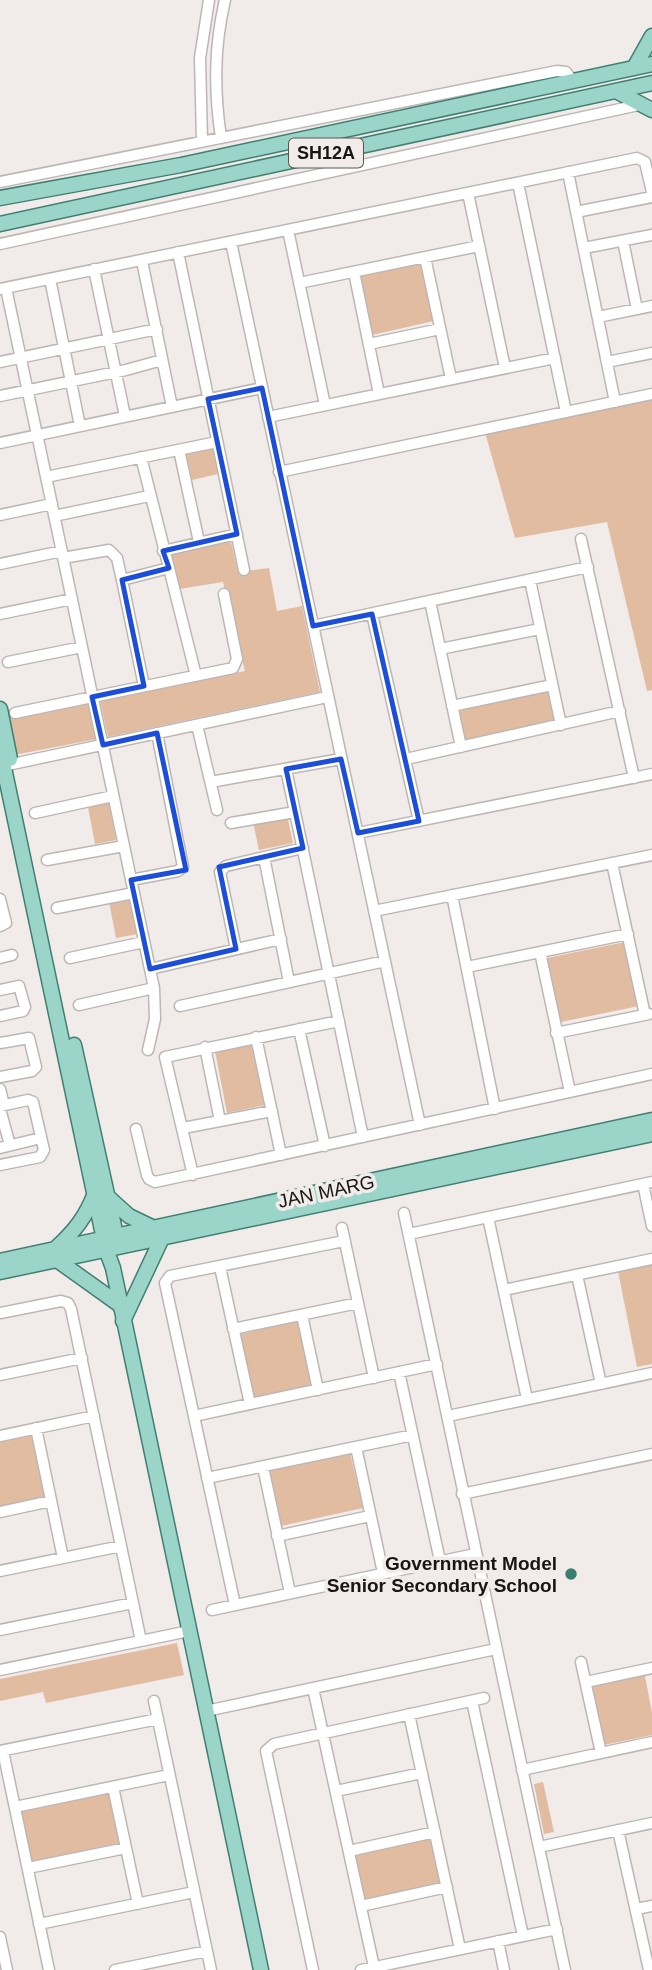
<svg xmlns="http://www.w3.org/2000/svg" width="652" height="1970" viewBox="0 0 652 1970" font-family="Helvetica,sans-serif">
<rect width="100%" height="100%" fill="#f1ece9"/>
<path fill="#e1bca1" d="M 421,263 L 434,321 L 372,335 L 359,277 Z
M 652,394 L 652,690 L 647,691 L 607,522 L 515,538 L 484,429 Z
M 212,446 L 218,474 L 192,480 L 186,452 Z
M 231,542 L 238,572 L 269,568 L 277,611 L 302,606 L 320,692 L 108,737 L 100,700 L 245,671 L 223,582 L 173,590 L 168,554 Z
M 548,691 L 555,723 L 465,742 L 458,710 Z
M 89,702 L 97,739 L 14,755 L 6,718 Z
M 109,803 L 116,840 L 95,844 L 88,807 Z
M 287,815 L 293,843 L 259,850 L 253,822 Z
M 131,898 L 138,934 L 116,938 L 109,902 Z
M 625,942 L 639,1006 L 561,1022 L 547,958 Z
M 253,1044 L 265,1105 L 227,1113 L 215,1051 Z
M 652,1264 L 652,1364 L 637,1367 L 618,1271 Z
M 298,1321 L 313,1387 L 255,1400 L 241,1334 Z
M 36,1428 L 51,1501 L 0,1512 L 0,1436 Z
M 350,1453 L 363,1508 L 281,1526 L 268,1470 Z
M 177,1643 L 184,1675 L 46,1703 L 43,1692 L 0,1701 L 0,1679 Z
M 645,1676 L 652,1713 L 652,1735 L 604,1745 L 592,1686 Z
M 543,1782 L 554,1832 L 544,1834 L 534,1784 Z
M 111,1792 L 122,1845 L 31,1863 L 20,1810 Z
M 431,1837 L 441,1883 L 364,1900 L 354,1854 Z"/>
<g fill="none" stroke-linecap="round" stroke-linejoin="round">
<defs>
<path id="minor" d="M 221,138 C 214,90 214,47 225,0
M 202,141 L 200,58 L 209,0
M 568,172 L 615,402
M 0,182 L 557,71 L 566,72 L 573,81
M 518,183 L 566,412
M 468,193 L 505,368
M 576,212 L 652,197
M 288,230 L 325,405
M 623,241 L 637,309
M 231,242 L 420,1125
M 0,244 L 643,104
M 584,248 L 652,235
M 178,252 L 244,570
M 425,257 L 451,379
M 142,261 L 172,407
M 94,269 L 125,416
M 354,272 L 379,394
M 50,279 L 80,426
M 299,283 L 479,246
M 6,288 L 37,435
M 0,289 L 637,158 L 645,162 L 652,192
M 598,317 L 652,306
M 369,344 L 440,329
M 0,362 L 157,329
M 607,362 L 652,353
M 0,396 L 126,370 L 162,360
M 268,417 L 555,358
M 37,434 L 154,988 L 155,1019 L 148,1050
M 0,443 L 262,388
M 179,450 L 199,542
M 141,457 L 169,568 L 122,580 L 144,686
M 279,472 L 652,394
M 46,477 L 217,442
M 0,515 L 52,504
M 54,516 L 149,496
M 581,539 L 634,778
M 163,551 L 237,534
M 63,558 L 109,550 L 117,558 L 122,580
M 0,564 L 62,551
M 169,568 L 196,676
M 530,580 L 561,725
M 430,601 L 461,747
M 0,614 L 72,599
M 372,614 L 419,821
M 313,626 L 588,567
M 440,649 L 540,629
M 8,662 L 82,647
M 452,706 L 552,685
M 15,713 L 233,668 L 237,659 L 224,594
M 197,725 L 217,810
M 406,759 L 620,711
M 3,766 L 327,697
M 286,769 L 363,1137
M 216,781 L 341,759
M 35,813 L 113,796
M 231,823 L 295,812
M 358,833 L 652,774
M 264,857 L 289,982
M 47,860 L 124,846
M 612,863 L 645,1015
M 131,880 L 178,871 L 183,867 L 157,733
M 452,895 L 495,1109
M 0,899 L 6,923 L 0,926
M 57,908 L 134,893
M 374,911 L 652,855
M 236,949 L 220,872 L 226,866 L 303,848
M 540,952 L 570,1092
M 0,958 L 12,955
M 70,958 L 144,942
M 467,967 L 628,934
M 150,969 L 281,939
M 0,990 L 19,986 L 25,1007 L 23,1011 L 0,1016
M 79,1005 L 154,988
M 180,1006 L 385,961
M 299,1029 L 325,1146
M 556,1033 L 649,1014
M 256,1037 L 281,1155
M 0,1043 L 29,1038 L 36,1067 L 32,1071 L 0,1077
M 205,1047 L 220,1121
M 0,1089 L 4,1105
M 0,1106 L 28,1100 L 33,1102 L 44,1150 L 40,1157 L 0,1165
M 0,1109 L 10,1145
M 183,1128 L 272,1111
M 136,1129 L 147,1175 L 149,1179 L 155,1182 L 652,1074
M 0,1148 L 41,1138
M 193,1175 L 165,1057 L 339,1021
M 643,1184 L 652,1226
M 404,1213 L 565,1970
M 488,1217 L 527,1399
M 342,1228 L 374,1378
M 409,1234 L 652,1182
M 220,1267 L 250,1404
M 577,1275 L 601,1384
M 504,1290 L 652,1259
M 0,1313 L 61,1301 L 68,1303 L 71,1309 L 141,1641
M 302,1315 L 318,1390
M 233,1329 L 358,1303
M 399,1372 L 440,1561
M 0,1375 L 82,1358
M 194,1416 L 437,1364
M 448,1416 L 652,1373
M 36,1428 L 63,1558
M 0,1436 L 94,1416
M 356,1447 L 383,1573
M 263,1467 L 290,1593
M 207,1478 L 413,1435
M 462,1494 L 652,1454
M 0,1512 L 51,1501
M 277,1536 L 370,1516
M 0,1571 L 121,1546
M 235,1605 L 165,1283 L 170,1276 L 344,1241
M 212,1610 L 475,1554
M 0,1630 L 133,1603
M 581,1662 L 601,1753
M 0,1670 L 189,1631
M 586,1682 L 652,1668
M 313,1688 L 374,1967
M 154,1701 L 211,1970
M 472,1701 L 523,1936
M 206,1711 L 496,1649
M 409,1714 L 460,1949
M 0,1751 L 158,1719
M 3,1751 L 49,1970
M 522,1770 L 652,1742
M 113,1787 L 138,1904
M 336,1791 L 422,1773
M 15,1807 L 169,1775
M 618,1830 L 649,1970
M 539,1847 L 652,1823
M 349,1851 L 435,1832
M 28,1868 L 126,1848
M 361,1906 L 447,1887
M 636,1909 L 652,1906
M 39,1924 L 194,1892
M 0,1937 L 7,1970
M 498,1941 L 504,1970
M 115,1970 L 207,1951
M 313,1970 L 266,1751 L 274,1744 L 484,1698
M 361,1970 L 557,1929"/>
<path id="major" d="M 634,68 L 652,36
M 616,91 L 652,110
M 0,198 L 181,165 L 652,64
M 0,224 L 652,83
M 0,709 L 10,759
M 0,749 L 106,1249 L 113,1268 L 261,1970
M 74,1045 L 118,1244
M 108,1197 L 129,1216 L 154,1228
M 55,1249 C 74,1232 86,1217 95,1193
M 57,1260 L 120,1305
M 0,1261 L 652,1120
M 0,1272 L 652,1134
M 123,1321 L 162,1238"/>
</defs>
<use href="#minor" stroke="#bcb7b4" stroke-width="13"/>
<use href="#major" stroke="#427f73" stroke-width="17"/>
<use href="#minor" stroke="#fff" stroke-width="10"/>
<use href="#major" stroke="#9bd4c9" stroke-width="14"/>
</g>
<path fill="none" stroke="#1d4ed8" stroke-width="5" stroke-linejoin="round" d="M 262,388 L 313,626 L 372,614 L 419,821 L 358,833 L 341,759 L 286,769 L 303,848 L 219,867 L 236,949 L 150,969 L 131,880 L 186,870 L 157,733 L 103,745 L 92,697 L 144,686 L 122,580 L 169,568 L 163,551 L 237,534 L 208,399 Z"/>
<circle fill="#3a7e71" stroke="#f1ece9" stroke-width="2.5" cx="571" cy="1574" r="7"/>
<g text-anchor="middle" stroke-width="7" stroke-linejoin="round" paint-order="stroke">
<rect fill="#f1ece9" stroke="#595655" stroke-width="2" x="289" y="138.5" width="74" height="29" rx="5"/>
<g font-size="18" font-weight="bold" fill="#181615">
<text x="326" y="159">SH12A</text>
</g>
<g font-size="19" fill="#181615" stroke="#f1ece9">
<text transform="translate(326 1191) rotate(-12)" y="7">JAN MARG</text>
</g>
<g font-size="19" font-weight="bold" fill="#181615" stroke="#f1ece9" text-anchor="end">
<text x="557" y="1570">Government Model<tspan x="557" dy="22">Senior Secondary School</tspan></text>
</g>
</g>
</svg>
